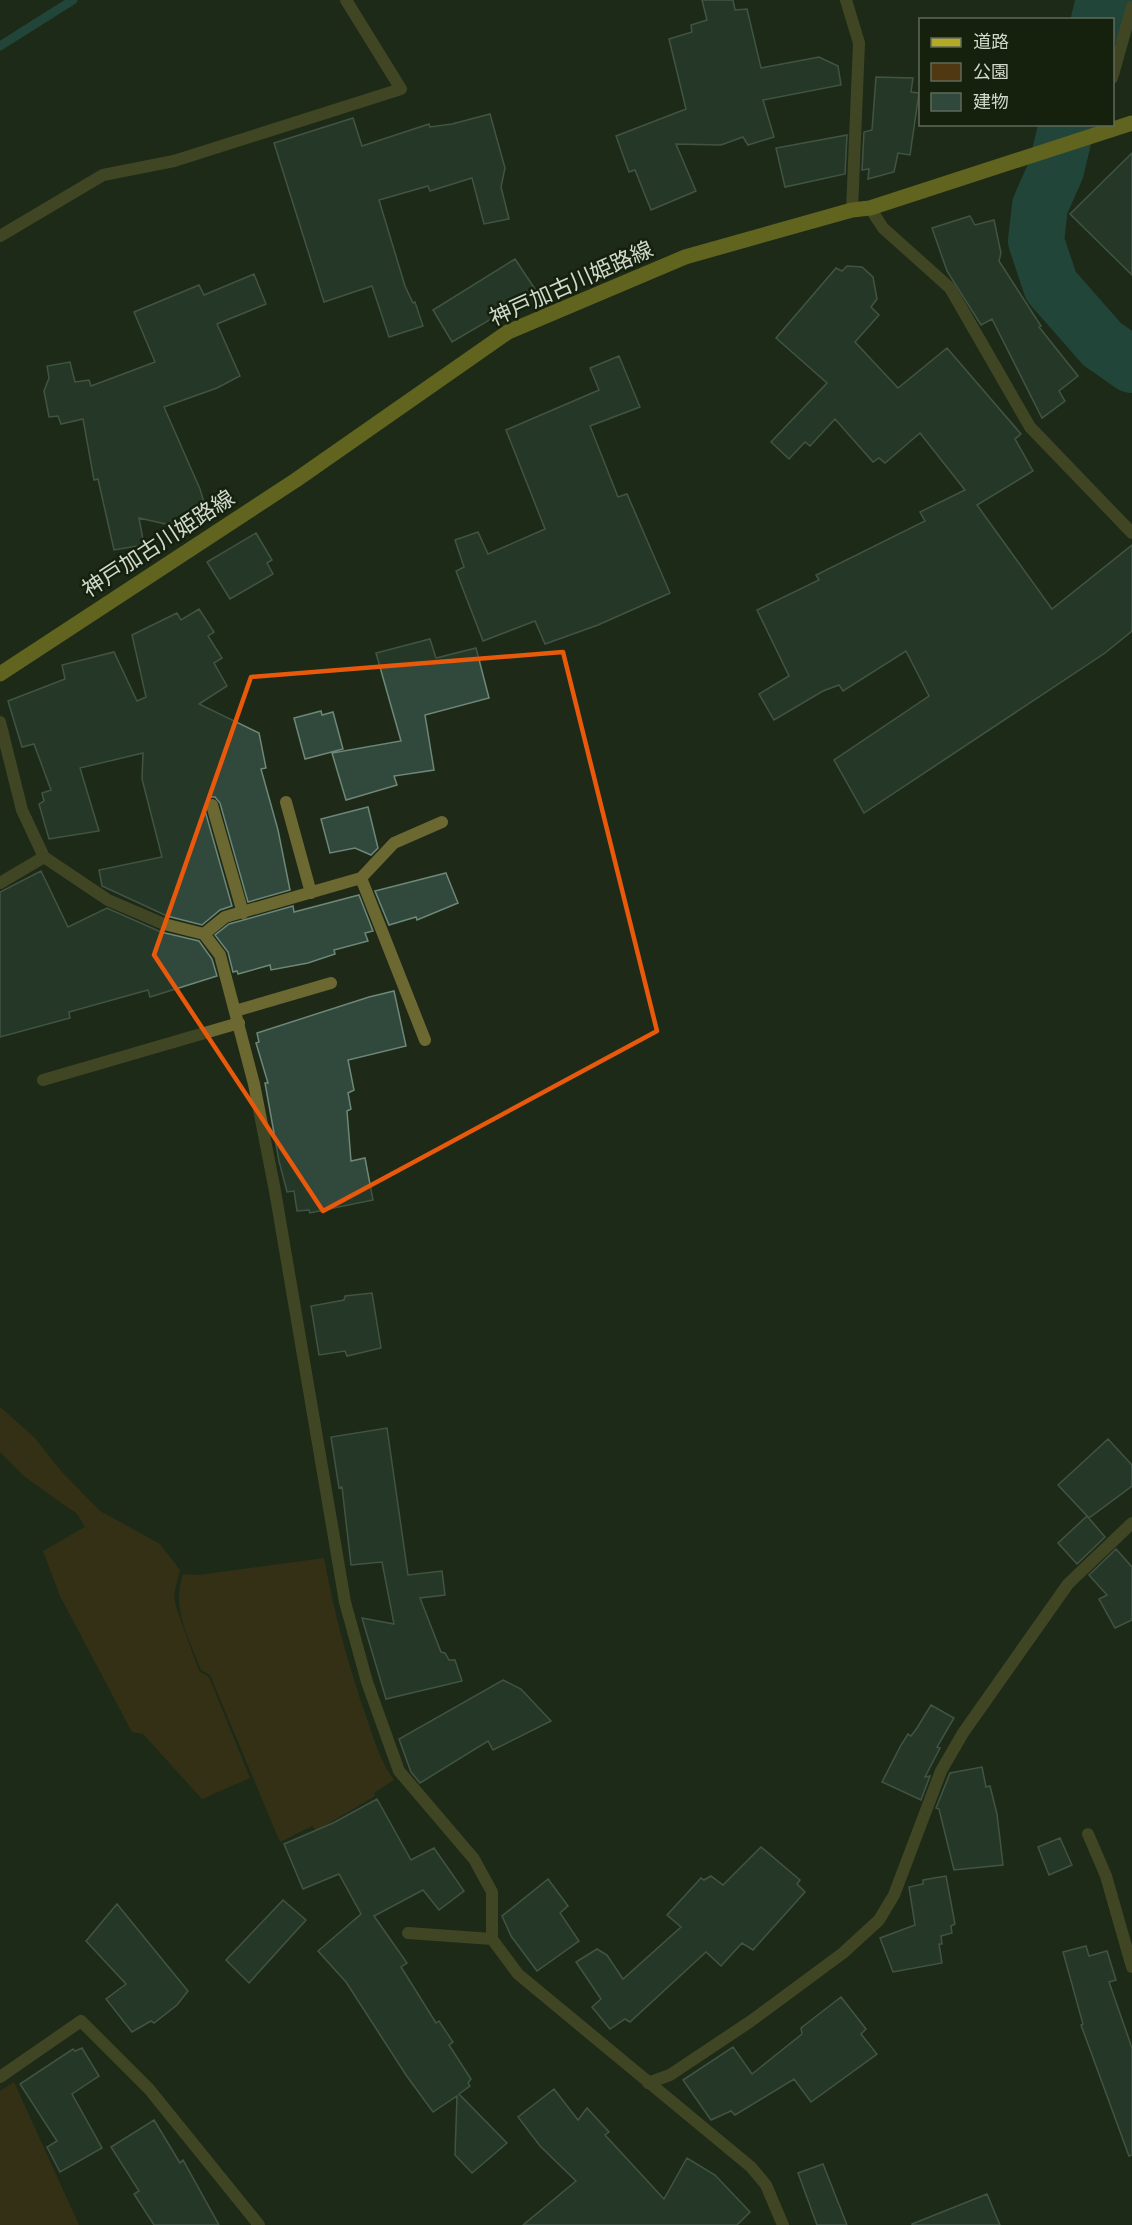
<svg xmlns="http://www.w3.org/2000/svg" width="1132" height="2225" viewBox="0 0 1132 2225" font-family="Cabin,'Noto Sans JP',sans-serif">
<rect width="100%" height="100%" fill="#1e2a17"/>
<path fill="#4f3812" d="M 0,1407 L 34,1437 L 62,1472 L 100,1511 L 160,1544 L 180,1570 L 174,1594 L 176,1607 L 199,1671 L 209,1677 L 250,1778 L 202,1799 L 143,1734 L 132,1732 L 60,1596 L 43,1551 L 85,1527 L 77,1514 L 25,1477 L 0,1452 Z
M 324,1558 C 334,1613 349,1668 368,1722 C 375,1742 381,1763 394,1780 L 374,1793 L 375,1796 L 316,1831 L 312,1826 L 280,1842 L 210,1675 L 201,1670 C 189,1637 171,1609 183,1574 L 198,1575 Z
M 14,2082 L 79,2225 L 0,2225 L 0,2091 Z"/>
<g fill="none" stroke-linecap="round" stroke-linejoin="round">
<path stroke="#286763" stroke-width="9" d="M 0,46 L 73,0"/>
<path stroke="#286763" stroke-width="56" d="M 1099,20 L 1104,0
M 1067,124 L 1056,170 L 1040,206 L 1036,241 L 1051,286 L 1102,344 L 1132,365"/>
</g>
<path fill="#30493c" stroke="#6d8779" stroke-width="1.5" d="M 702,0 L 733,0 L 735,10 L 747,9 L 761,68 L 819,57 L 838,66 L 841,85 L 763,100 L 774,137 L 748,145 L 743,137 L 721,145 L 676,144 L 696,191 L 651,210 L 635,170 L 629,172 L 616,136 L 686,109 L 669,39 L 692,32 L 691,25 L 707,20 Z
M 876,77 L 913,78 L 911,92 L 919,93 L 910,155 L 898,153 L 894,172 L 868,179 L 869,169 L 862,170 L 864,132 L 872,130 Z
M 490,114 L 505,168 L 501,187 L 509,219 L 484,224 L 472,178 L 430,191 L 428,186 L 379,200 L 405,286 L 413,303 L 415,302 L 423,326 L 389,337 L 372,286 L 324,302 L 274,143 L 353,118 L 362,146 L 429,124 L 430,127 L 452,124 Z
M 847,135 L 845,174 L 785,187 L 776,148 Z
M 1132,153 L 1132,275 L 1070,214 Z
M 970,216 L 975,225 L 994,220 L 1001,253 L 999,261 L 1041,326 L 1039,327 L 1078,376 L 1059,391 L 1065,401 L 1042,418 L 992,319 L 981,325 L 947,271 L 932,228 Z
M 515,259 L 537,292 L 452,342 L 433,310 Z
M 847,266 L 862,267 L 873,277 L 877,299 L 871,307 L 879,315 L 855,342 L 898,388 L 947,348 L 1021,434 L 1015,439 L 1033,471 L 977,505 L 1052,609 L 1132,545 L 1132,631 L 1105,653 L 864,813 L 834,760 L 929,696 L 906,651 L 843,691 L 839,685 L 823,691 L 774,720 L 759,694 L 789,676 L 757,610 L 819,580 L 816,575 L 925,521 L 920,512 L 965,490 L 920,433 L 885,463 L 879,458 L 873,462 L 835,419 L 810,446 L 805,442 L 789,459 L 771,442 L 827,383 L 776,338 L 836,268 L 842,271 Z
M 254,274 L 266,304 L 217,324 L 240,376 L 217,388 L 164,407 L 200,489 L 207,512 L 170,525 L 139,518 L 144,545 L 114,550 L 98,479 L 94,480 L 83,419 L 61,424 L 58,416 L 49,417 L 44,391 L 49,378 L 47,366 L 70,362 L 75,382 L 89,380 L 91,386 L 155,362 L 134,312 L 199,285 L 204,295 Z
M 619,356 L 640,407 L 590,426 L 618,497 L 627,494 L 670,593 L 598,625 L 545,644 L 535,621 L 483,641 L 456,571 L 464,567 L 455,540 L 478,532 L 488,554 L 545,529 L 506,430 L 599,390 L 590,368 Z
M 256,533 L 272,560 L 267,563 L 273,574 L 230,599 L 207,562 Z
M 199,609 L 214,632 L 208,636 L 222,658 L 214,663 L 227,686 L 199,704 L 259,733 L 266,768 L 261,769 L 278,830 L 290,890 L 248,902 L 220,803 L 215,797 L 209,797 L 204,807 L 232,906 L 220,910 L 202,925 L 167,916 L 102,886 L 99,870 L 162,857 L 142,779 L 143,753 L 80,768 L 99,831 L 49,839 L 39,804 L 44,801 L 42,793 L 51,790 L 34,744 L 22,747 L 8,701 L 65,679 L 62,665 L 114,652 L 137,701 L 146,697 L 132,635 L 177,613 L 181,620 Z
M 430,639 L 436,658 L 476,648 L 489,698 L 425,715 L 434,770 L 394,776 L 397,785 L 346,800 L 332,753 L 401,741 L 376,653 Z
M 321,711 L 322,715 L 333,712 L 343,749 L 305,759 L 294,718 Z
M 368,807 L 378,848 L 371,855 L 355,848 L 330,853 L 321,819 Z
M 41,871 L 68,927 L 107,908 L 161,932 L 199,941 L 212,959 L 217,976 L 150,997 L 148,990 L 69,1012 L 70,1018 L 0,1037 L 0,892 Z
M 446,873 L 458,903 L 417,920 L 416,917 L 389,925 L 375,891 Z
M 359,895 L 373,931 L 365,933 L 368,941 L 334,950 L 335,954 L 308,963 L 271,970 L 270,965 L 238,974 L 237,971 L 233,972 L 228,952 L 215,935 L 229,924 L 293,906 L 294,912 Z
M 394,991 L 406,1046 L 348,1060 L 354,1090 L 348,1093 L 351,1109 L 347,1111 L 351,1161 L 365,1158 L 373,1200 L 310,1213 L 309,1210 L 297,1211 L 294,1191 L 287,1192 L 279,1161 L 265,1083 L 268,1083 L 256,1043 L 259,1042 L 257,1033 L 369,997 Z
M 372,1293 L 381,1348 L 347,1356 L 345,1351 L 319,1355 L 311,1306 L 344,1300 L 345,1296 Z
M 387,1428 L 408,1575 L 442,1571 L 445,1595 L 420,1598 L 441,1652 L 445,1653 L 449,1660 L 455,1660 L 462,1681 L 386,1699 L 362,1618 L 394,1624 L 382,1562 L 351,1565 L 342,1487 L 339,1488 L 331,1437 Z
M 1108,1439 L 1132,1465 L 1132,1486 L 1089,1518 L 1058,1485 Z
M 1087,1516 L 1105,1537 L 1077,1564 L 1058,1543 Z
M 1116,1549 L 1132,1567 L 1132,1620 L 1115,1628 L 1099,1599 L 1107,1595 L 1089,1575 Z
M 503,1680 L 521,1689 L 551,1721 L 493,1750 L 488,1741 L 420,1783 L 411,1772 L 399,1739 Z
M 931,1705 L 954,1718 L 937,1747 L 940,1748 L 925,1777 L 930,1776 L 921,1800 L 882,1782 L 901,1745 L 908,1734 L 911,1736 L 917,1728 Z
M 982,1767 L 986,1787 L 990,1786 L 997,1814 L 1003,1865 L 954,1870 L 939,1809 L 936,1808 L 950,1773 Z
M 377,1799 L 411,1860 L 434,1848 L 464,1891 L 439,1910 L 423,1890 L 374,1916 L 407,1963 L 401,1967 L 436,2023 L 439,2021 L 453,2042 L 449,2045 L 471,2079 L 468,2083 L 470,2086 L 459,2094 L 507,2143 L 472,2173 L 455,2155 L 457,2096 L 433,2112 L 406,2075 L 346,1982 L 318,1951 L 361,1914 L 339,1874 L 303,1889 L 284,1844 L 333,1823 Z
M 1060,1838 L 1072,1865 L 1049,1875 L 1038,1847 Z
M 761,1847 L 800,1880 L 797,1884 L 805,1892 L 753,1950 L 742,1943 L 721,1966 L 706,1952 L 630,2022 L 625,2019 L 610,2029 L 592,2007 L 601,1999 L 576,1962 L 597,1949 L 607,1955 L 623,1979 L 681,1927 L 667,1915 L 701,1878 L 704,1880 L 711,1876 L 723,1885 Z
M 946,1876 L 955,1924 L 951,1926 L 952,1933 L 941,1936 L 942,1944 L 939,1944 L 942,1963 L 893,1972 L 880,1938 L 915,1925 L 909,1887 L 923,1884 L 923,1880 Z
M 548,1879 L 568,1906 L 560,1913 L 579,1941 L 537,1971 L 511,1936 L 502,1916 Z
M 283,1900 L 306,1920 L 249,1983 L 226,1960 Z
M 117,1904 L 188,1991 L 177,2005 L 154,2023 L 151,2021 L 132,2032 L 106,1999 L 126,1984 L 86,1941 Z
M 1086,1946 L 1089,1956 L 1107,1951 L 1116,1980 L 1109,1982 L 1132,2048 L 1132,2155 L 1129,2156 L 1081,2025 L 1083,2024 L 1063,1952 Z
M 841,1997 L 866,2029 L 861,2034 L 877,2054 L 811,2102 L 794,2079 L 735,2115 L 731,2111 L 711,2120 L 683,2080 L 733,2047 L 752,2074 L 802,2034 L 801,2028 Z
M 82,2048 L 99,2076 L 72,2094 L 102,2148 L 60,2172 L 47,2147 L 57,2141 L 20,2084 L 73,2049 L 75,2051 Z
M 554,2089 L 578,2120 L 587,2108 L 609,2132 L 605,2135 L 664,2199 L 687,2158 L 715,2175 L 750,2212 L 737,2225 L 523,2225 L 576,2181 L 540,2146 L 518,2117 Z
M 154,2120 L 180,2163 L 183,2160 L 219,2225 L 154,2225 L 134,2194 L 139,2191 L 111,2147 Z
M 823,2164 L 847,2225 L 817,2225 L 798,2173 Z
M 987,2194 L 1000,2225 L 912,2225 L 912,2224 Z"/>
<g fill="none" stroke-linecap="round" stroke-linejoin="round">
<path stroke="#6c6832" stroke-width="12" d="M 846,0 L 859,43 L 852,210
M 1112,78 L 1132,7
M 870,208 L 883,228 L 950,288 L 1030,427 L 1132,533
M 0,236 L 103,175 L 174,161 L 401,89 L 346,0
M 0,722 L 22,810 L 44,857 L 108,900 L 164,924 L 204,934 L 220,955 L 254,1084 L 275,1191 L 345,1602 L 367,1682 L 399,1771 L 474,1859 L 492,1892 L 492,1939 L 518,1974 L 751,2167 L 766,2185 L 783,2225
M 286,802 L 311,893
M 212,805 L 243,913
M 361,878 L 425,1040
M 0,883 L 44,857
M 204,934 L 225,917 L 361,878 L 394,843 L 442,822
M 235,1011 L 331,983
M 43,1080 L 239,1023
M 1088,1834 L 1106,1876 L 1132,1967
M 408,1933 L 492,1939
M 0,2077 L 81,2021 L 149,2089 L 259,2225
M 648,2083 L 670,2075 L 751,2021 L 843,1953 L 879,1920 L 894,1895 L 941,1771 L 963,1733 L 1068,1584 L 1132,1523"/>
<path stroke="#b4aa27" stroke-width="15" d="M 0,674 L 296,480 L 508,332 L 685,257 L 852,210 L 870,208 L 1132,123"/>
</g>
<path d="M0 0H1132V2225H0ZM 563,652 L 657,1031 L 323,1211 L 154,955 L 251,677 Z" fill="#1e2a17" fill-opacity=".55" fill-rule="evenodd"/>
<path fill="none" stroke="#e8590c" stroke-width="4.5" stroke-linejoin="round" d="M 563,652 L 657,1031 L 323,1211 L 154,955 L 251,677 Z"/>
<g text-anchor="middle" stroke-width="5" stroke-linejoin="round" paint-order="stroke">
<g font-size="22" fill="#d1d9cd" stroke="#15200d">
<text transform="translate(571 283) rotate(-24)" y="8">神戸加古川姫路線</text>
<text transform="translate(158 543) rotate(-33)" y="8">神戸加古川姫路線</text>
</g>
</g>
<rect x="919" y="18" width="195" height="108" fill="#15200d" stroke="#606a5a" stroke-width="1.5"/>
<rect x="931" y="38" width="30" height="9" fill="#b4aa27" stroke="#606a5a" stroke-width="1.5"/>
<text x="973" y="48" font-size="18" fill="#d1d9cd">道路</text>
<rect x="931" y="63" width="30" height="18" fill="#4f3812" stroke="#606a5a" stroke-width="1.5"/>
<text x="973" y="78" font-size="18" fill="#d1d9cd">公園</text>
<rect x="931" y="93" width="30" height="18" fill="#30493c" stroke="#606a5a" stroke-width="1.5"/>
<text x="973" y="108" font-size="18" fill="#d1d9cd">建物</text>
</svg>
